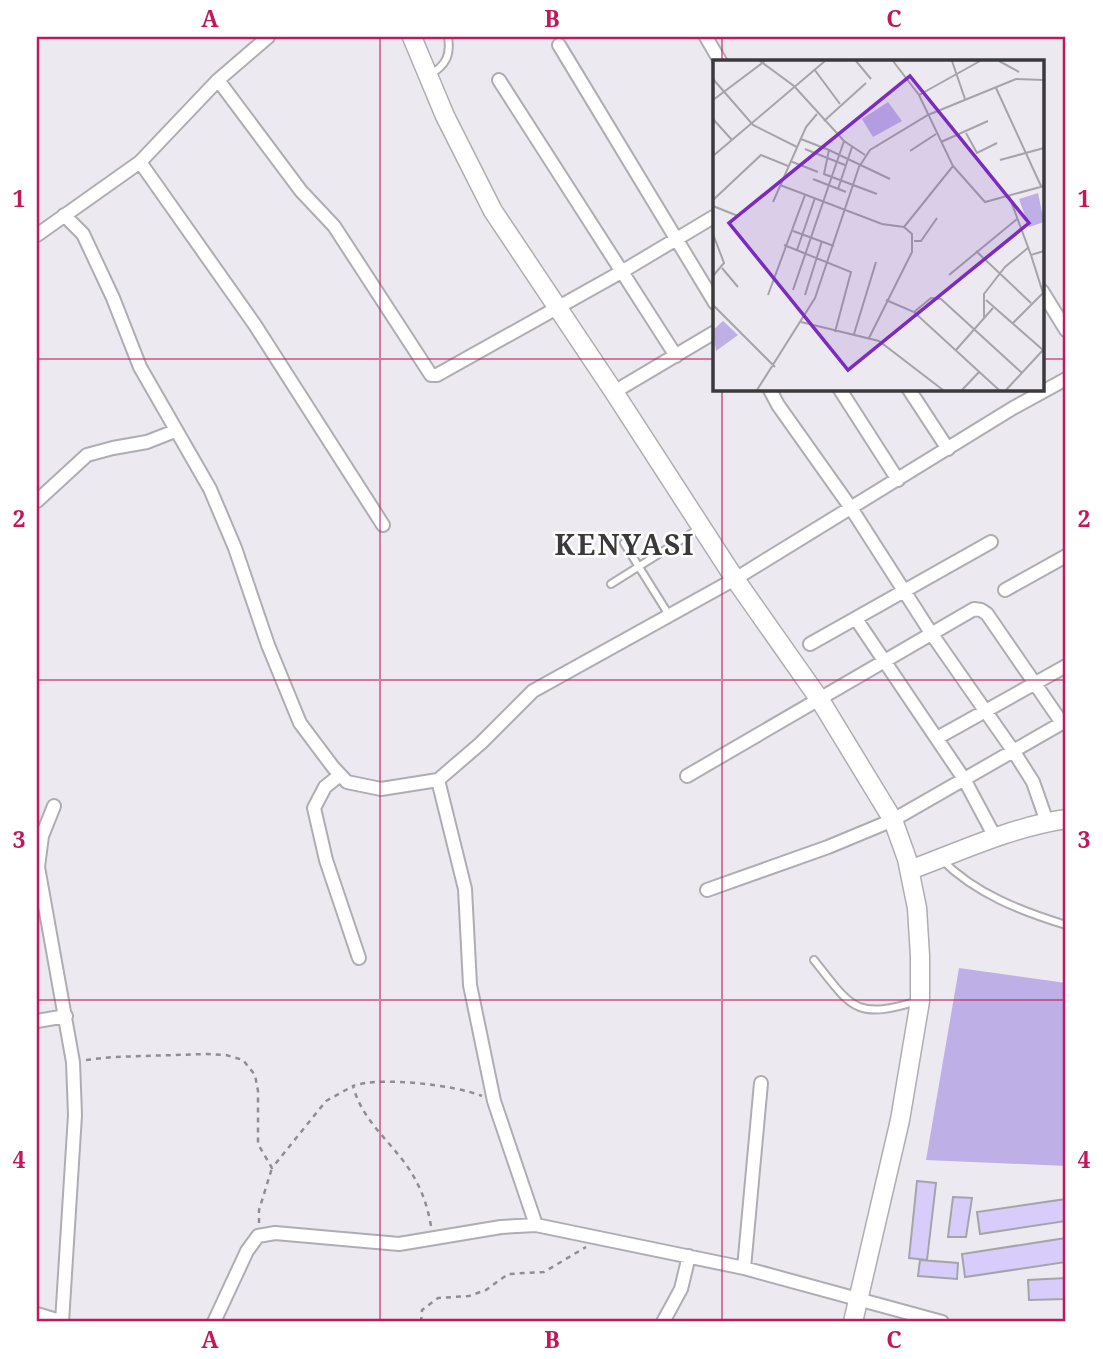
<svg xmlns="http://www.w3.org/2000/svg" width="1103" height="1359" viewBox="0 0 1103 1359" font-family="'Noto Serif',serif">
<rect width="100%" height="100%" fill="#eceaf0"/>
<path fill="#beb0e7" d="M 959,968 L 1066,983 L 1066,1166 L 926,1160 Z"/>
<path fill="#d8ccfb" stroke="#a5a4a9" stroke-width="2" d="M 917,1181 L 936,1183 L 927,1260 L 909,1258 Z
M 953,1197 L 972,1198 L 966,1237 L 948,1237 Z
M 1066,1199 L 1066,1221 L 980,1234 L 977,1212 Z
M 1066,1238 L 1066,1262 L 965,1277 L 962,1254 Z
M 920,1260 L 958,1263 L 957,1279 L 918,1276 Z
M 1066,1278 L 1066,1299 L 1029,1300 L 1028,1280 Z"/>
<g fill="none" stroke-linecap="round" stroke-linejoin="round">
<defs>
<path id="lane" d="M 429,75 C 446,66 451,55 448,37
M 624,543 L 669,615
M 611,584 L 700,528
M 942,860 C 976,894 1021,911 1066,925
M 814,960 C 852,1008 855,1020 918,1001"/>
<path id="street" d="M 706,37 L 720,61
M 559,45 L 715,303
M 218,80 L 301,191 L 334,226 L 431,375 L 437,375 L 623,271 L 715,216
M 499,80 L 676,356
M 140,162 L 255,325 L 383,525
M 64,215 L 83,234 L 113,298 L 140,367 L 210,489 L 235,548 L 268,645 L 300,723 L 333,767 L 347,782 L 381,789 L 438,780 L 481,743 L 533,691 L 735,579 L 1013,408 L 1066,379
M 37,235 L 140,162 L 218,80 L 268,37
M 1042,291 L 1066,330
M 769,388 L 778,405 L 851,508 L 931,633 L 1014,752 L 1033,782 L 1047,822
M 839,388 L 898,480
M 908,388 L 948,449
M 614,392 L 715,332
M 37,501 L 87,455 L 113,448 L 147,442 L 175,431
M 1005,590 L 1066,556
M 856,619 L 964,779 L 995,837
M 810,644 L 991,542
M 937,738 L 1066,666
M 340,775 L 325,787 L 314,808 L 326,860 L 359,958
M 687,776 L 974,609 L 981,610 L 987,614 L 1062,723 L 893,820 L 828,847 L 707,890
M 438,780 L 465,889 L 470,985 L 494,1101 L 536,1225 L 744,1268 L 942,1322
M 54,806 L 42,836 L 38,867 L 73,1062 L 75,1115 L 62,1322
M 37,1021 L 66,1016
M 744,1268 L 761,1083
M 37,1314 L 63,1322
M 214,1322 L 247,1251 L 258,1236 L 275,1233 L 399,1244 L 501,1227 L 536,1225
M 663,1322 L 681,1289 L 689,1256"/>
<path id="secondary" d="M 412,37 L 445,116 L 493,211 L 614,392 L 735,579 L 820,700 L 893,820 L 907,859 L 917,908 L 920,956 L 920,1001 L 900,1120 L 853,1322
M 910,870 C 961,851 1012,827 1066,819"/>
</defs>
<use href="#lane" stroke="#aeadb2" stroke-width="10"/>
<use href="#street" stroke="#aeadb2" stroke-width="16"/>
<use href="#secondary" stroke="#aeadb2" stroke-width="21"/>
<path stroke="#8f8e91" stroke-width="2.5" stroke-dasharray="5 5" stroke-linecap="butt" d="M 86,1060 L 112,1057 L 207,1054 L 226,1055 L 243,1060 L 255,1075 L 258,1091 L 258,1144 L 272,1168 L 326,1101 L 353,1086
M 259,1223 L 259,1210 L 272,1168
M 431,1226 C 427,1203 420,1185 407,1166 C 388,1139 362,1120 353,1086 C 380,1076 455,1085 482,1096
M 421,1322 L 422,1310 L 438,1298 L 469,1296 L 486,1290 L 508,1274 L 544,1272 L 586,1247"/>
<use href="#lane" stroke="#fff" stroke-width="6"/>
<use href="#street" stroke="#fff" stroke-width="12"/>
<use href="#secondary" stroke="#fff" stroke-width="18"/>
</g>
<path fill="none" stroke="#c2185b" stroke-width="2" stroke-opacity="0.55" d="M 380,37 L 380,1322M 722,37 L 722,61M 37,359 L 715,359M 1042,359 L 1066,359M 722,388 L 722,1322M 37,680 L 1066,680M 37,1000 L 1066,1000"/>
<g text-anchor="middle" stroke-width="5" stroke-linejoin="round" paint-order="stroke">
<g font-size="28" font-weight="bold" letter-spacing="2" fill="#3a3a3c" stroke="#fff">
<text x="625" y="555">KENYASI</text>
</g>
</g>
<g transform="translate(713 60)">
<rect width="331" height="331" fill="#eceaf0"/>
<path d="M 175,42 L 189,61 L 160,77 L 149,59 ZM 325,133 L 331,162 L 316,167 L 306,139 ZM 10,261 L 25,275 L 3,291 L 0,270 Z" fill="#beb0e7"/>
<path fill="none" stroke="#a5a4a8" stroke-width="2" d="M 47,1 L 81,26 L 131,81 L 152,95M 143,1 L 158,19M 180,1 L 206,35 L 240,106 L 191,167M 239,1 L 252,39M 286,1 L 306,12M 101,9 L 127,44M 0,19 L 40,65 L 84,87M 283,28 L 328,126M 206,35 L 267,1M 0,40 L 52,1M 0,59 L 19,80M 111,61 L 153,23M 253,73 L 264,93 L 284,83M 88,79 L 116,90M 228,82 L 275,61M 92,89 L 132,105M 197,91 L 223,74M 0,96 L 112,1M 287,100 L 331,88M 77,101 L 105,112M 240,106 L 272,142 L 331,126M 100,119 L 133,132M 67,125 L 169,164 L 191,167 L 199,174 L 199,192 L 156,278M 125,129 L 139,87M 164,134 L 111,114 L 116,90 L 177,119M 296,136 L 318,195 L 331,191M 0,140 L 48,95 L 75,106M 60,142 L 93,67 L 104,54M 0,146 L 25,156M 80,171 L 121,186M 0,174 L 11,203 L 0,216M 201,181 L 208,181 L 224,158M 71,185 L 138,212 L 122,272M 84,190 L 102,138M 263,191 L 318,243M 318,195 L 330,233M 9,208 L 25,227M 236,215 L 304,159M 80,230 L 131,81M 55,235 L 92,135M 92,235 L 109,181M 173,240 L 201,252 L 286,330M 273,240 L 330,290M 0,245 L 62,307M 201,252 L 218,238 L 228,239 L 309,313M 271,258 L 271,234 L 292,207 L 316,187M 88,262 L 166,281 L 230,330M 300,263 L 330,233M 141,274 L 163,202M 243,290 L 280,248M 44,330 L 102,238 L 146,107 L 157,90 L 215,55 L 303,19 L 331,20M 249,330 L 266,312M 293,330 L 330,290"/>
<path fill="#7b2cbf" fill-opacity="0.15" stroke="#7b2cbf" stroke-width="3.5" d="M 197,16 L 316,163 L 135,310 L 16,163 Z"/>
<rect width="331" height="331" fill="none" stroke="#3a3a3c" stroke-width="3.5"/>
</g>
<rect width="1103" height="1359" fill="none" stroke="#ffffff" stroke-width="77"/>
<rect x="38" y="38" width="1026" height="1282" fill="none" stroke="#c2185b" stroke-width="2.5"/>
<g font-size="23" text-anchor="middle" font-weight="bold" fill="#c2185b">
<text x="210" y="27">A</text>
<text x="552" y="27">B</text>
<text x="894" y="27">C</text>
<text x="19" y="207">1</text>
<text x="1084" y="207">1</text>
<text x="19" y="527">2</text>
<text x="1084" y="527">2</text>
<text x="19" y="848">3</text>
<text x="1084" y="848">3</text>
<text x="19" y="1168">4</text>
<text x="1084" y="1168">4</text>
<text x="210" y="1348">A</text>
<text x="552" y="1348">B</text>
<text x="894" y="1348">C</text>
</g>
</svg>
